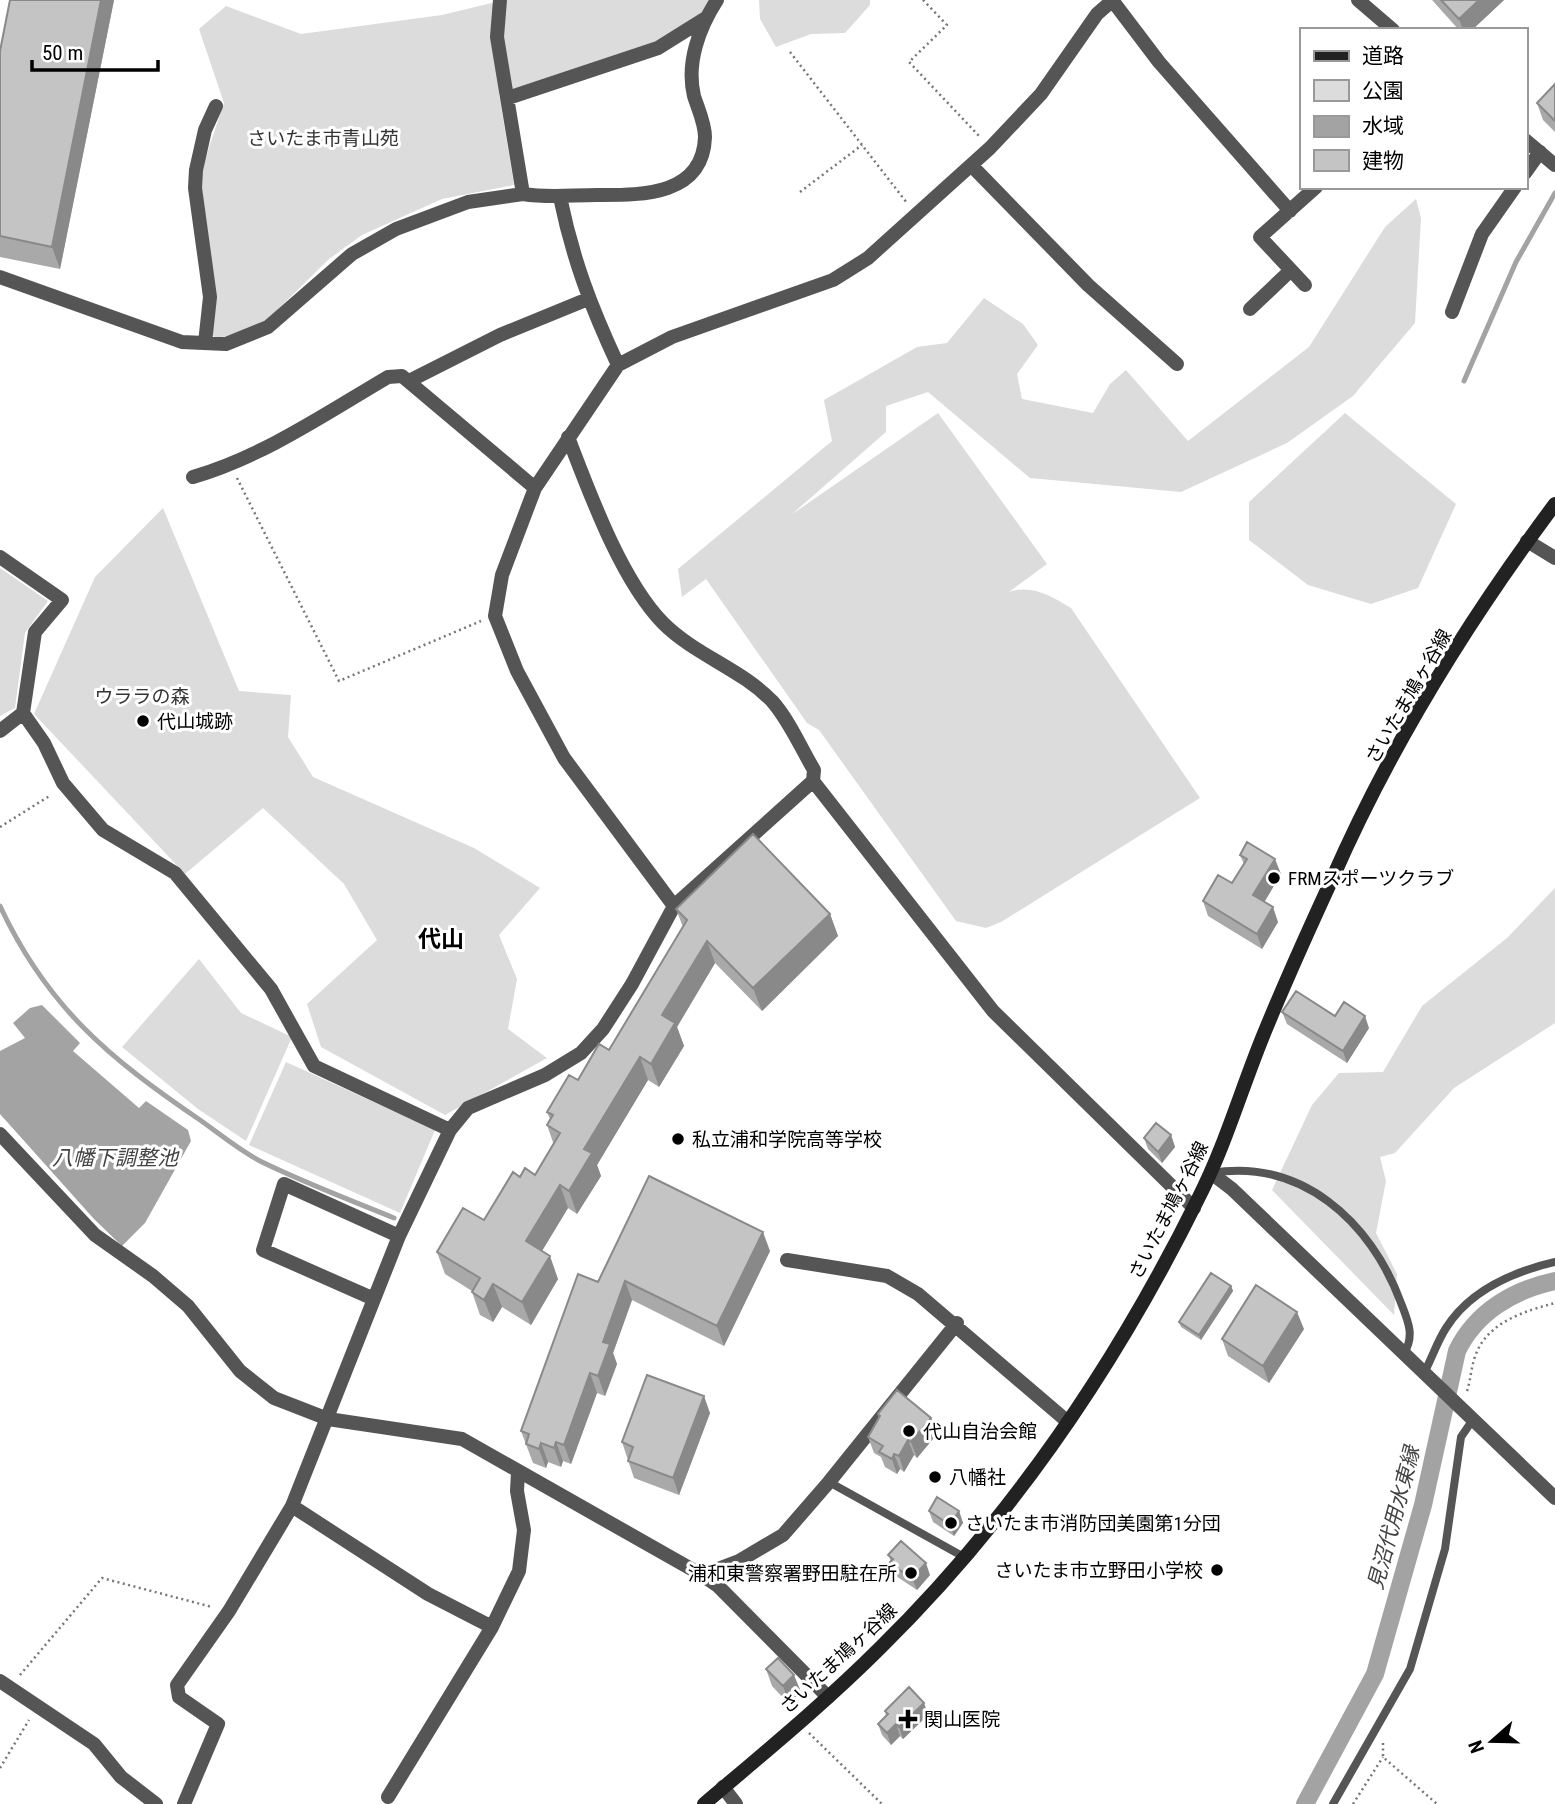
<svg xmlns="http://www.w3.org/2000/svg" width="1555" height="1804" viewBox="0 0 1555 1804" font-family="'Roboto Condensed','Noto Sans JP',sans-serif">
<rect width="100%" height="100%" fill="#fff"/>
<path fill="#dcdcdc" d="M 504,0 L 709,0 L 699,17 L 657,43 L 499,94 L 514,185 L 442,199 L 362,235 L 329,259 L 263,324 L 240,334 L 215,338 L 210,331 L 201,171 L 224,103 L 199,29 L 226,6 L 301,34 L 442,15 Z
M 759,0 L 870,0 L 870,5 L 845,33 L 811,34 L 776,47 L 760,19 Z
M 1416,199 L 1421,218 L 1415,323 L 1353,396 L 1287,443 L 1181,492 L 1030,478 L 928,392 L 886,406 L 886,432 L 791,515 L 938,413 L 1047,564 L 1009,592 C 1031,584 1052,596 1071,608 L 1200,798 L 1001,922 L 986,928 L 956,921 L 819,730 L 807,723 L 706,579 L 682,597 L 678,569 L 832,441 L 824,400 L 917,347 L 947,343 L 984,298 L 1023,324 L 1038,345 L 1017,374 L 1022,399 L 1093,413 L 1110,384 L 1126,370 L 1188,441 L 1309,347 L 1385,227 Z
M 1345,413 L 1456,504 L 1418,588 L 1371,604 L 1308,585 L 1249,540 L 1249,502 Z
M 163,508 L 239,691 L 291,695 L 288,737 L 313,777 L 474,848 L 540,888 L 499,935 L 517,979 L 508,1029 L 547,1058 L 445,1115 L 321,1047 L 307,1004 L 377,940 L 344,884 L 263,808 L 185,874 L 34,714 L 95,577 Z
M 0,568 L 48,601 L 25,633 L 15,708 L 0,716 Z
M 1555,888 L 1555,1023 L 1454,1088 L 1395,1153 L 1380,1157 L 1386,1181 L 1376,1233 L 1397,1274 L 1394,1315 L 1272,1190 L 1312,1105 L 1339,1073 L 1383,1072 L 1422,1006 L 1507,938 Z
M 199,959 L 241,1013 L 292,1037 L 246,1141 L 198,1109 L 122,1047 Z
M 286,1062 L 435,1130 L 400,1213 L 249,1145 Z"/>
<path fill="#a3a3a3" d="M 42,1005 L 80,1043 L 73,1051 L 139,1108 L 146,1101 L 188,1130 L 191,1141 L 145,1223 L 122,1246 L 94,1219 L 0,1114 L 0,1051 L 25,1038 L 13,1023 L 30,1008 Z"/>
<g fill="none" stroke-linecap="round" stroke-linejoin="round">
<path stroke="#a3a3a3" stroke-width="5" d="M 1464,381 L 1516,262 L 1555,193
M 0,906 C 47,1007 110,1059 200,1120 C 220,1134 240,1151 262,1162 C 305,1183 350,1200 394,1218"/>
<path stroke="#a3a3a3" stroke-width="18" d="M 1305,1804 L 1375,1674 L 1423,1505 L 1457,1351 C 1476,1312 1513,1290 1555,1281"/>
<path stroke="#777" stroke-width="2.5" stroke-dasharray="2 3.5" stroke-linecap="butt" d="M 923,0 L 947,25 L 909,62 L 981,138
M 790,52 L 907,203
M 800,192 L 862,145
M 237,478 L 339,681 L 481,621
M 0,827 L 51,795
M 1467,1391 C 1471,1379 1471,1366 1476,1354 C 1488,1322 1525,1311 1555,1303
M 20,1675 L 102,1578 L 212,1607
M 809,1733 L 882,1804
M 1383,1743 L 1383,1757 L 1437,1804
M 0,1768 L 29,1720
M 1353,1804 L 1383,1757"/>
<path stroke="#555" stroke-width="8" d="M 1211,1173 C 1301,1158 1371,1221 1401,1303 C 1408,1321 1415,1336 1404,1353
M 1424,1373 C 1432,1358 1437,1342 1446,1328 C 1470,1290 1512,1272 1555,1262
M 829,1482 L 964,1557
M 1333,1804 L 1410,1669 L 1445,1549 L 1461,1437 L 1474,1418"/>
<path stroke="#555" stroke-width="14" d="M 1112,0 L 1159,62 L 1290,211
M 508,98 L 658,48 L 706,18
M 971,165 L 1088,285 L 1177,364
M 1525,173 L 1540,152
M 523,194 C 548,198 571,195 597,195 C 639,195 703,197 705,137 C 705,123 698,109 694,96 C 686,63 699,28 717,0
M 560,197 C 573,260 591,307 618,365
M 0,277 L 182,342 L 226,344 L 268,327 L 352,254 L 396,229 L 468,202 L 523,194 L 497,37 L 500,0
M 1305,285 L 1260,237 L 1316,187
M 1250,309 L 1290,271
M 1452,312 L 1482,234 L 1515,187
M 205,343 L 210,297 L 195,188 L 196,170 L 205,130 L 216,106
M 409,381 L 500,335 L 588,299
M 193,477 C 264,456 325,414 388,377 L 402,376 L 535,488
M 1527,541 L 1555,558
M 0,557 L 62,600 L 35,632 L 23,713 L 0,731
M 23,713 L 44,743 L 63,783 L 103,830 L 175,873 L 271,989 L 314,1066 L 450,1130
M 813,781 L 993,1011 L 1194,1208
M 674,906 L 564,758 L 517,671 L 495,616 L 502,575 L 535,488 L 618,365 L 672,337 L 833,280 L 868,258 L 990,148 L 1041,94 L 1097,14 L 1113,0
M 787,1260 L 887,1276 L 918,1294 L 1068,1422
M 374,1299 L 263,1250 L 284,1184 L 399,1236
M 292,1506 L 428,1594 L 492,1627
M 702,1575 L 739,1561 L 783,1535 L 829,1482 L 957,1323
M 0,1681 L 94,1744 L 121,1777 L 156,1804
M 723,1787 L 736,1804
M 388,1797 L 492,1627 L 519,1571 L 524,1530 L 517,1491 L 518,1472
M 184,1804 L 218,1724 L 179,1697 L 177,1685 L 229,1611 L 292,1506 L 399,1236 L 450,1130 L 468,1108 L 545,1075 L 581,1053 L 603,1029 L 632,984 L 674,906 L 813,781 L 814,770 C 801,748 789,720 772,701 C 741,669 695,655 663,623 C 621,580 590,494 568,437"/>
<path stroke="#555" stroke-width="14" d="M 1358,0 L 1393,30
M 1525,140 L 1555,165
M 0,1134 L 95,1235 L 153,1276 L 188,1306 L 240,1371 L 274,1398 L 328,1419 L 462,1439 L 702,1575 L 718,1586 L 828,1697
M 1211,1173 L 1232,1189 L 1555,1498"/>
<path stroke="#222" stroke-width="14" d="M 704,1804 C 764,1753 825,1703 881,1647 C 1012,1518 1118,1361 1199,1197 C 1225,1146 1241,1090 1263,1036 C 1285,982 1309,929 1333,877 C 1391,745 1469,619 1555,504"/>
</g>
<path fill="#a9a9a9" d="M 10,0 L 114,0 L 60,269 L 0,257 L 0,51 Z
M 1432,0 L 1504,0 L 1472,30 L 1459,30 Z
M 1555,84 L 1555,132 L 1543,120 L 1537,103 Z
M 1240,855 L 1281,874 L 1264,902 L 1278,922 L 1262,949 L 1208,916 L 1203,901 L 1232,883 L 1244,864 Z
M 676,909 L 830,914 L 838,936 L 762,1011 L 715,963 L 677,1027 L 684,1046 L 659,1087 L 648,1080 L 597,1165 L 601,1176 L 577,1214 L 568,1208 L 542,1251 L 558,1279 L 531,1325 L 502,1307 L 493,1322 L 480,1315 L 472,1292 L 472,1291 L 445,1274 L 437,1252 L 484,1220 L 520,1177 L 535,1175 L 554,1145 L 547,1125 L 550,1119 L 547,1112 L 609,1050 L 683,927 Z
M 1282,1012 L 1335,1016 L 1369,1028 L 1347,1063 L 1287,1024 Z
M 1171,1135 L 1175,1147 L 1162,1163 L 1148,1149 L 1144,1138 Z
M 770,1251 L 724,1346 L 632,1300 L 613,1353 L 617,1364 L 605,1396 L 597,1393 L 571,1464 L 563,1461 L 561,1467 L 548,1462 L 546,1468 L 533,1463 L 521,1431 L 598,1282 Z
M 1231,1286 L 1233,1291 L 1201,1340 L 1181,1327 L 1179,1322 Z
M 1304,1329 L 1269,1383 L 1228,1356 L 1222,1339 Z
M 710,1413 L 679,1495 L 634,1478 L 622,1442 Z
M 878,1414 L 931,1418 L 937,1434 L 917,1458 L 914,1455 L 904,1472 L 900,1469 L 897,1474 L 885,1467 L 881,1457 L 874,1453 L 868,1437 L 879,1418 Z
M 929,1511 L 959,1511 L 963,1523 L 954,1536 L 933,1522 Z
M 888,1555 L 930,1575 L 917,1590 L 893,1574 L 889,1563 L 891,1561 Z
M 766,1669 L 801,1692 L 789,1704 L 772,1686 Z
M 924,1703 L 928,1715 L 903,1739 L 900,1736 L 891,1745 L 882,1735 L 878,1724 L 886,1716 L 885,1711 Z"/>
<path fill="#898989" d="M 101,0 L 114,0 L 60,269 L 52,247 Z
M 1479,0 L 1504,0 L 1472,30 L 1463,30 L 1459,19 Z
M 1275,859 L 1281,874 L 1259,911 L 1253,895 Z
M 1273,907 L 1278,922 L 1262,949 L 1257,934 Z
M 830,914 L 838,936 L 762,1011 L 753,988 Z
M 707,941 L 715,963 L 677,1027 L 684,1046 L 659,1087 L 651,1064 L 662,1015 Z
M 1365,1016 L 1369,1028 L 1347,1063 L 1343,1051 Z
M 640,1057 L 648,1080 L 597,1165 L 601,1176 L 577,1214 L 569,1191 L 584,1149 Z
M 1171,1135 L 1175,1147 L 1162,1163 L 1158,1152 Z
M 560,1185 L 568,1208 L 534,1264 L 526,1241 Z
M 763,1232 L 770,1251 L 724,1346 L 717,1326 Z
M 550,1256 L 558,1279 L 531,1325 L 522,1302 Z
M 625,1281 L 632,1300 L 613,1353 L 617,1364 L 605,1396 L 598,1376 L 603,1342 Z
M 493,1284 L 502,1307 L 493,1322 L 484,1300 Z
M 1231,1286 L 1233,1291 L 1201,1340 L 1199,1335 Z
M 1297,1312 L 1304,1329 L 1269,1383 L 1263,1366 Z
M 590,1373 L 597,1393 L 571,1464 L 564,1445 Z
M 704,1396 L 710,1413 L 679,1495 L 673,1478 Z
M 931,1418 L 937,1434 L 917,1458 L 911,1442 Z
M 908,1440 L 914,1455 L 904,1472 L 899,1456 Z
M 556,1442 L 563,1461 L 561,1467 L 554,1448 Z
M 541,1443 L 548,1462 L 546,1468 L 539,1449 Z
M 894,1454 L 900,1469 L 897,1474 L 892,1459 Z
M 959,1511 L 963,1523 L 954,1536 L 950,1525 Z
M 926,1563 L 930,1575 L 917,1590 L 912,1578 Z
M 794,1675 L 801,1692 L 789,1704 L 783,1686 Z
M 924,1703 L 928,1715 L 903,1739 L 899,1727 Z
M 896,1724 L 900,1736 L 891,1745 L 887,1733 Z"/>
<path fill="#c4c4c4" stroke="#898989" stroke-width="2" d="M 10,0 L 101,0 L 52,247 L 0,236 L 0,51 Z
M 1441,0 L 1479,0 L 1459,19 Z
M 1555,84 L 1555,121 L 1537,103 Z
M 753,834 L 830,914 L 753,988 L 707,941 L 662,1015 L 675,1023 L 651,1064 L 640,1057 L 584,1149 L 592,1153 L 569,1191 L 560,1185 L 526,1241 L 550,1256 L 522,1302 L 493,1284 L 484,1300 L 472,1292 L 480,1278 L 437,1252 L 463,1208 L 484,1220 L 513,1172 L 520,1177 L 525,1168 L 535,1175 L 560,1133 L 547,1125 L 553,1115 L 547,1112 L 569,1075 L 578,1080 L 599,1044 L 609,1050 L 687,920 L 676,909 Z
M 1247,842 L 1275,859 L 1253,895 L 1273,907 L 1257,934 L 1203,901 L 1218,875 L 1232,883 L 1247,859 L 1240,855 Z
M 1296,991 L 1335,1016 L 1344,1002 L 1365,1016 L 1343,1051 L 1282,1012 Z
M 1156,1123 L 1171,1135 L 1158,1152 L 1144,1138 Z
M 649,1176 L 763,1232 L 717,1326 L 625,1281 L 603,1342 L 610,1344 L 598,1376 L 590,1373 L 564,1445 L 556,1442 L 554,1448 L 541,1443 L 539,1449 L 526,1444 L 529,1434 L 521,1431 L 578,1274 L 598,1282 Z
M 1211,1273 L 1231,1286 L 1199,1335 L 1179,1322 Z
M 1256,1285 L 1297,1312 L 1263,1366 L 1222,1339 Z
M 647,1375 L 704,1396 L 673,1478 L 628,1461 L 633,1447 L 622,1442 Z
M 897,1390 L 931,1418 L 911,1442 L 908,1440 L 899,1456 L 894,1454 L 892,1459 L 879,1452 L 883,1446 L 868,1437 L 880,1416 L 878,1414 Z
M 937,1497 L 959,1511 L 950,1525 L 929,1511 Z
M 901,1541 L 926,1563 L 912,1578 L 889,1563 L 893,1559 L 888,1555 Z
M 778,1658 L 794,1675 L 783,1686 L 766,1669 Z
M 909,1687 L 924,1703 L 899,1727 L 896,1724 L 887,1733 L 878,1724 L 888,1714 L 885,1711 Z"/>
<g fill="#000" stroke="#fff" stroke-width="2.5">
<circle cx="143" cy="721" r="7"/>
<circle cx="1274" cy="878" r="7"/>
<circle cx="678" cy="1139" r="7"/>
<circle cx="909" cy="1431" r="7"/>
<circle cx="935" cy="1477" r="7"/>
<circle cx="951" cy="1523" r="7"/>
<circle cx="1217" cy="1570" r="7"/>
<circle cx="911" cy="1573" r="7"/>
<path d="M904.5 1708.5h7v7h7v7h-7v7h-7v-7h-7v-7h7z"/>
</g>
<g text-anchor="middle" stroke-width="6" stroke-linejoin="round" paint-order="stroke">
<g font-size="19" fill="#333" stroke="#fff">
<text x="323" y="145">さいたま市青山苑</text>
<text x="142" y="703">ウララの森</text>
</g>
<g font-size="19" fill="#000" stroke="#fff">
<text transform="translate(1408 696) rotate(-60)" y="7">さいたま鳩ヶ谷線</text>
<text transform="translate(1168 1210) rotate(-63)" y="7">さいたま鳩ヶ谷線</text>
<text transform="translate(838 1658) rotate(-43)" y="7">さいたま鳩ヶ谷線</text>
</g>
<g font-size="19" fill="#000" stroke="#fff" text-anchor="start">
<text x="157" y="728">代山城跡</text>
<text x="1288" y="885">FRMスポーツクラブ</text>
<text x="692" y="1146">私立浦和学院高等学校</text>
<text x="923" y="1438">代山自治会館</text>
<text x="949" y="1484">八幡社</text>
<text x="965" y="1530">さいたま市消防団美園第1分団</text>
<text x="1203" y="1577" text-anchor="end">さいたま市立野田小学校</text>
<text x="897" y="1580" text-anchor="end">浦和東警察署野田駐在所</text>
<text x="924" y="1726">関山医院</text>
</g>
<g font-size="21" font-style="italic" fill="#444" stroke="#fff">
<text x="115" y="1165">八幡下調整池</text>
<text transform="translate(1394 1518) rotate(-75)" y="7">見沼代用水東縁</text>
</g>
<g font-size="23" font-weight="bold" fill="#000" stroke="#fff">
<text x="441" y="947">代山</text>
</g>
</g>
<rect x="1300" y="28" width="228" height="161" fill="#ffffff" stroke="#999999" stroke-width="2"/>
<rect x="1314" y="51" width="35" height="10" fill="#222222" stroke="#999999" stroke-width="2"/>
<text x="1362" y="63" font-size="21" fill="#000000">道路</text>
<rect x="1314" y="80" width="35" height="21" fill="#dcdcdc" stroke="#999999" stroke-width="2"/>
<text x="1362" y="98" font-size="21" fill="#000000">公園</text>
<rect x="1314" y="116" width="35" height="21" fill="#a3a3a3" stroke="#999999" stroke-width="2"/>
<text x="1362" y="133" font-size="21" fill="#000000">水域</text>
<rect x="1314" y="150" width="35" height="21" fill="#c4c4c4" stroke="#999999" stroke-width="2"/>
<text x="1362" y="168" font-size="21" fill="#000000">建物</text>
<g transform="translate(1492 1741) rotate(250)" stroke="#ffffff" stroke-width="5" paint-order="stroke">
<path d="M0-5L12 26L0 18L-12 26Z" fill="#000000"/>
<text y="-10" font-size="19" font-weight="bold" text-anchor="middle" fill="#000000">N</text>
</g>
<path d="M32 60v10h126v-10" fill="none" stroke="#000000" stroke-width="3.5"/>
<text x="42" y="60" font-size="21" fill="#000000" stroke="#ffffff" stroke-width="5" paint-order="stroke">50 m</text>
</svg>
